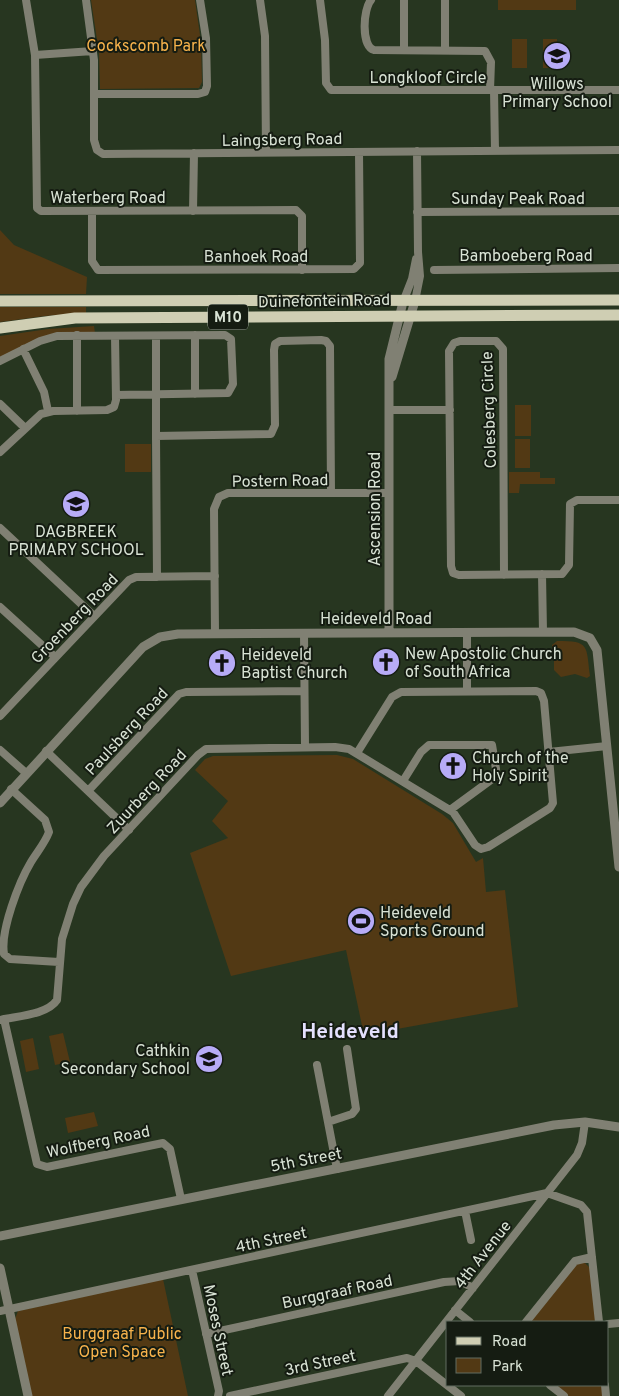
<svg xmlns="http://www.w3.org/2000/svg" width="619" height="1396" viewBox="0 0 619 1396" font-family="Overpass,sans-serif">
<rect width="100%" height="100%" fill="#273620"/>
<path fill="#523914" d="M 91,0 L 195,0 L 201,42 L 202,82 L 199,88 L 100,89 L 99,53 Z
M 498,0 L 576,0 L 576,10 L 498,10 Z
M 512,39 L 527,39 L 527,68 L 512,68 Z
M 543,39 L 557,39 L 558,68 L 543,68 Z
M 0,230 L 14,245 L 87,277 L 86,294 L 0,294 Z
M 0,307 L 86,307 L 86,313 L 45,316 L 0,322 Z
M 94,326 L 95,333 L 63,333 L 0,358 L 0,336 L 48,329 Z
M 515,405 L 531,405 L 531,436 L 515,436 Z
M 515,439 L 530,439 L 530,468 L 515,468 Z
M 125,444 L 151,444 L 151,472 L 125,472 Z
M 509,472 L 540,472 L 540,478 L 555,478 L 555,484 L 520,484 L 519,493 L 509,493 Z
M 557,641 C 590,641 586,645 590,676 L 587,678 L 575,674 L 561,677 L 554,670 L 554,651 L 552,648 L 552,645 Z
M 337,755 L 353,759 L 442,814 L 453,823 L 476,862 L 483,858 L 486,892 L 505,890 L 518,1007 L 364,1035 L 346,950 L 231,976 L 190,853 L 228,838 L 212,821 L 228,801 L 195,770 L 205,759 L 213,756 Z
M 63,1033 L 70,1062 L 55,1065 L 49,1036 Z
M 33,1038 L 39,1069 L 26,1072 L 20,1041 Z
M 94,1112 L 98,1126 L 68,1133 L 65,1118 Z
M 584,1262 L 590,1268 L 596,1322 L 530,1322 L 575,1264 Z
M 163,1279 L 188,1396 L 32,1396 L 15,1319 L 18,1311 Z
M 554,1385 L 602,1385 L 603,1396 L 569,1396 Z"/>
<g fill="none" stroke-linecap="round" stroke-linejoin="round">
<path stroke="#808073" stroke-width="8" d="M 26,0 L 35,55 L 37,208 L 41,211 L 296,210 L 302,216 L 302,270
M 86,0 L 94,60 L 94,140 L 97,150 L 103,154 L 619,150
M 260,0 L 265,36 L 266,152
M 320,0 L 325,40 L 326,83 L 331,90 L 619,90
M 371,0 C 363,9 361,46 374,50 L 485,51 L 491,62 L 490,90
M 445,0 L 445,50
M 404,50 L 404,0
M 35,55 L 93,51
M 494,90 L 495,151
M 94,94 L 198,94 L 205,92 L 207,86 L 206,38 L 200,0
M 92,211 L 92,261 L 98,270 L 354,269 L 360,263 L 359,152
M 193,211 L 194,153
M 417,212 L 619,211
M 434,270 L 619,268
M 415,301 L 420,276 L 418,252 L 417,151
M 403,302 L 412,279 L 416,259
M 77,335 L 77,411
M 23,349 L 44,392 L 48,411
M 0,361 L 40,341 L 57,336 L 225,335 L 231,339 L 233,384 L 228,393 L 116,395
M 195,394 L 195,335
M 0,404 L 25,428
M 389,410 L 450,410
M 156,436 L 156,336
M 0,452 L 41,414 L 53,411 L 107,410 L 114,407 L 116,400 L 115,336
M 0,528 L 94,616
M 542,574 L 543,632
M 504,575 L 503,349 L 496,341 L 460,341 L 454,343 L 449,351 L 451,566 L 453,573 L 459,575 L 561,574 L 562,574 L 569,565 L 570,504 L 577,500 L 619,500
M 157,577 L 156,436 L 271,434 L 275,425 L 274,350 L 275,344 L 280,341 L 321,340 L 326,341 L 330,346 L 331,493
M 0,607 L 55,657
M 304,633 L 305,747
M 467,633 L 467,690
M 215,634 L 214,509 L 219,497 L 228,493 L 389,493
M 0,716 L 129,580 L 136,577 L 215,576
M 0,750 L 26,773
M 46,751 L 129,830
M 549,752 L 607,746
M 403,781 L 421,752 L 429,745 L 492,745 L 496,769 L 495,777 L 450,810
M 11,789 L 45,820 L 49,832 C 45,843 37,852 31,862 C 19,882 0,931 4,954 L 10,959 L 59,962
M 88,791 L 179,694 L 186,692 L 304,691
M 4,1019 L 37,1164 L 47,1167 L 163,1143 L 170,1149 L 181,1199
M 0,1020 C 17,1016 47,1015 57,1000 L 62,939 L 73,904 L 81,887 L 104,856 L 198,755 L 206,749 L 335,747 L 349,749 L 453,812 L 475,845 L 481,849 L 488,847 L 550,808 L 553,803 L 544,701 L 541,693 L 536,691 L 401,692 L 392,697 L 357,753
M 317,1065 L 337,1169
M 328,1122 L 352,1114 L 356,1109 L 347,1049
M 465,1211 L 471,1240
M 192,1270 L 219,1391 L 218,1396
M 455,1310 L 470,1322
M 0,1311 L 547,1193 L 581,1205 L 587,1212 L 599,1322
M 526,1322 L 575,1261 L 592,1257
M 608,1324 L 619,1323
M 206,1334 L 444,1282 L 460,1281 L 473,1288
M 550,1385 L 564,1396
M 605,1385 L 606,1396
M 230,1396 L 407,1358 L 416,1361 L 461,1396
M 388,1396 L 577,1155 L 582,1143 L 585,1122"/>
<path stroke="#808073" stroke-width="9" d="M 392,377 L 415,301
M 389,633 L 389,359 L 403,302
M 0,803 L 143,647 L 160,637 L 178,634 L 574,632 L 590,638 L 597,650 L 619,867
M 0,1236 L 554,1125 L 585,1122 L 619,1127
M 0,1268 L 28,1396"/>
<path stroke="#cfceb3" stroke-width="11" d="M 0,301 L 619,300
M 0,328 L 75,318 L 619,315"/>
</g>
<defs>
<symbol id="school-disc" viewBox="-11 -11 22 22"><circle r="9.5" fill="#b7abf7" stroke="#151c12"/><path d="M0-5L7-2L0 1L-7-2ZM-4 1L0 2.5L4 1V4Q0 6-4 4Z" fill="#111"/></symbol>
<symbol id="church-disc" viewBox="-11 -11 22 22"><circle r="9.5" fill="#b7abf7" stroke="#151c12"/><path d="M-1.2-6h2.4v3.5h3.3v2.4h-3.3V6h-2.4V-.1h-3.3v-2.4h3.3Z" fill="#111"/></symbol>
<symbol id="stadium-disc" viewBox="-11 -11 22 22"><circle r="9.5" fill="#b7abf7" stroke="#151c12"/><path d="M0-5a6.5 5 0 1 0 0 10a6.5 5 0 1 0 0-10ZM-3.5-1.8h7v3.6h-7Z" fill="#111"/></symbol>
</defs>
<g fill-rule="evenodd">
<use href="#school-disc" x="541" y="40" width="32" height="32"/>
<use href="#school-disc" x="60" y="488" width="32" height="32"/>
<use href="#church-disc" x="370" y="646" width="32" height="32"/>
<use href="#church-disc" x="206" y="647" width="32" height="32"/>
<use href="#church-disc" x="437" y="750" width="32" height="32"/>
<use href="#stadium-disc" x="345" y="905" width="32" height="32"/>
<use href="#school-disc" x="193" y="1043" width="32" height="32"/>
</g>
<g text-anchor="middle" stroke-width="4" stroke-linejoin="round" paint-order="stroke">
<rect fill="#151c12" stroke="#9ea79a" stroke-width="1" x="208" y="304.5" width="40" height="25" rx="4"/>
<g font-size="15" font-weight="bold" fill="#d9e3d5">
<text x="228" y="322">M10</text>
</g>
<g font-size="16" fill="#f8b34c" stroke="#151c12">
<text x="146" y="51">Cockscomb Park</text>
<text x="122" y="1339">Burggraaf Public<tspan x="122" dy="18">Open Space</tspan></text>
</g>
<g font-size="16" fill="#d9e3d5" stroke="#151c12">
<text x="428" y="83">Longkloof Circle</text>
<text transform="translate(282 139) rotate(-1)" y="6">Laingsberg Road</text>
<text x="108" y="203">Waterberg Road</text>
<text x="518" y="204">Sunday Peak Road</text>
<text x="526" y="261">Bamboeberg Road</text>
<text x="256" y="262">Banhoek Road</text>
<text transform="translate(324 300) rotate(-1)" y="6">Duinefontein Road</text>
<text transform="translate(488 410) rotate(-92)" y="6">Colesberg Circle</text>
<text transform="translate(280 480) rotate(-1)" y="6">Postern Road</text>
<text transform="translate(374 509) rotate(-90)" y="6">Ascension Road</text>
<text transform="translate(74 618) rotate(-46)" y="6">Groenberg Road</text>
<text x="376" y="624">Heideveld Road</text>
<text transform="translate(126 731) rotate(-47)" y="6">Paulsberg Road</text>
<text transform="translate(146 791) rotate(-47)" y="6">Zuurberg Road</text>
<text transform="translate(98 1141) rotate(-12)" y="6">Wolfberg Road</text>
<text transform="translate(306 1159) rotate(-11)" y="6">5th Street</text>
<text transform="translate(271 1239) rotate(-12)" y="6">4th Street</text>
<text transform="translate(482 1254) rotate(-52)" y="6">4th Avenue</text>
<text transform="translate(337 1291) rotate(-12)" y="6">Burggraaf Road</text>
<text transform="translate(219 1330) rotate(78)" y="6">Moses Street</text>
<text transform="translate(320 1362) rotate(-12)" y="6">3rd Street</text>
</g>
<g font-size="16" fill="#d9e3d5" stroke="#151c12" text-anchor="start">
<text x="557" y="89" text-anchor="middle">Willows<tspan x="557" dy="18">Primary School</tspan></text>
<text x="76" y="537" text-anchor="middle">DAGBREEK<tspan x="76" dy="18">PRIMARY SCHOOL</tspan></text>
<text x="405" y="659">New Apostolic Church<tspan x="405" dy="18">of South Africa</tspan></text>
<text x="241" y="660">Heideveld<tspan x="241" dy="18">Baptist Church</tspan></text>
<text x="472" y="763">Church of the<tspan x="472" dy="18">Holy Spirit</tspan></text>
<text x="380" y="918">Heideveld<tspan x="380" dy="18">Sports Ground</tspan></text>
<text x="190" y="1056" text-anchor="end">Cathkin<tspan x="190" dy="18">Secondary School</tspan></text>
</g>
<g font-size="21" font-weight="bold" fill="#e4e0fe" stroke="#151c12">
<text x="350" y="1038">Heideveld</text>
</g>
</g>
<rect x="446" y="1321" width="162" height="65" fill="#151c12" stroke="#636c60"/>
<rect x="456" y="1337" width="25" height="8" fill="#cfceb3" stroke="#636c60"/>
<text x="492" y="1346" font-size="15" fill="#d9e3d5">Road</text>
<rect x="456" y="1358" width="25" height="15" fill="#523914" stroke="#636c60"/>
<text x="492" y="1371" font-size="15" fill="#d9e3d5">Park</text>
</svg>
